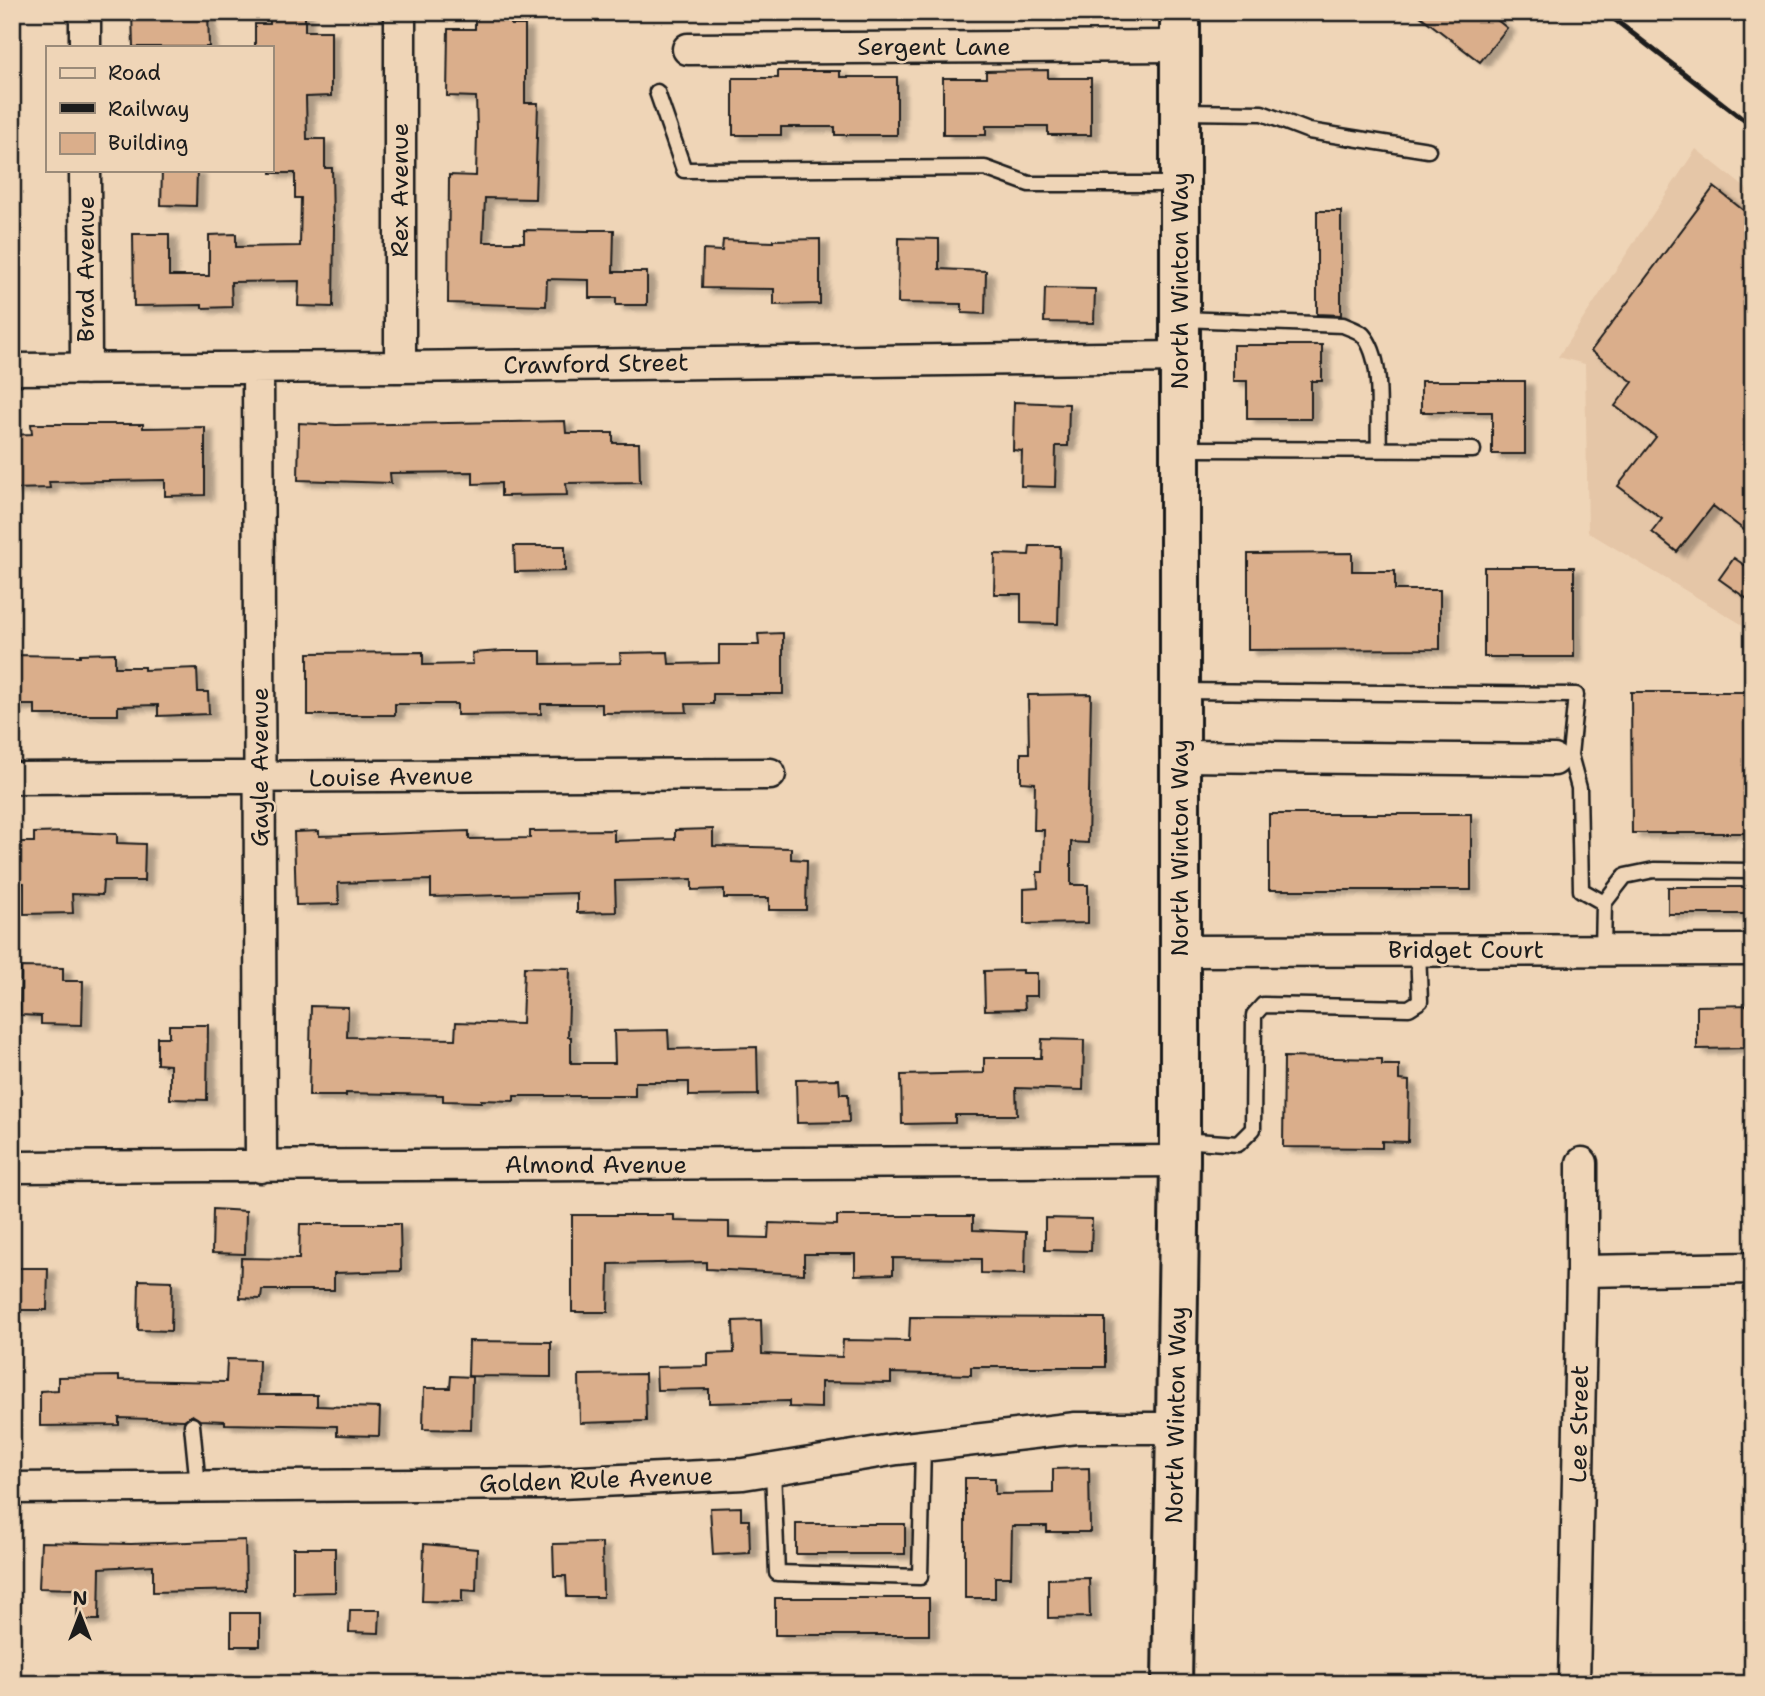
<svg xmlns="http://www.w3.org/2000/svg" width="1765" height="1696" viewBox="0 0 1765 1696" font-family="'Shantell Sans',sans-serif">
<defs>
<filter id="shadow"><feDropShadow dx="8" dy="4.5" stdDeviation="2" flood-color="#0004"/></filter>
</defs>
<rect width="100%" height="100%" fill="#efd5b7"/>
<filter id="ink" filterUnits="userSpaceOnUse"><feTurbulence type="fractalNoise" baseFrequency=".0143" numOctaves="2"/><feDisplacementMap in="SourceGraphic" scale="14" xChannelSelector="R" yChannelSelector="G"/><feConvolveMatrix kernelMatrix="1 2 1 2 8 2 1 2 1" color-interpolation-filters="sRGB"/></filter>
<g filter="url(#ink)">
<path fill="#e5c6a7" d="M 1696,149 L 1753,194 L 1753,631 L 1588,532 L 1585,364 L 1558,357 Z"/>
<path fill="#daae8b" stroke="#1c1c1c" stroke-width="2" filter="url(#shadow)" d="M 132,12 L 208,12 L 209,47 L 133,47 Z
M 270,12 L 305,12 L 305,31 L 331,31 L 331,96 L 306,97 L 307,139 L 325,139 L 325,168 L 332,168 L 333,225 L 334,225 L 333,307 L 298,306 L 299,281 L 231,282 L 232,307 L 202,308 L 202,305 L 134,306 L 133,234 L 169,234 L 169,276 L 209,276 L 209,235 L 236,234 L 236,247 L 300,246 L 301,198 L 295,198 L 295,173 L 271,173 L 271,47 L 255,47 L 255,24 L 270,24 Z
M 475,12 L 511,12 L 511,25 L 525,25 L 525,103 L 538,103 L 535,199 L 485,198 L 483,242 L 524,242 L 524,230 L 589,231 L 589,230 L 614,230 L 613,272 L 647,272 L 647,305 L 616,305 L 616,298 L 589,298 L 589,280 L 547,279 L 546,306 L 448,303 L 449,175 L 476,176 L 477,131 L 476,97 L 447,96 L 448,29 L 475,29 Z
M 1415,12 L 1487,12 L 1507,28 L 1480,62 Z
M 1048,70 L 1048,78 L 1091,78 L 1091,135 L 1048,135 L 1048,126 L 986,126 L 986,135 L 943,135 L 943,78 L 986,78 L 986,71 Z
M 778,71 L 840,71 L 840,77 L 897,77 L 897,135 L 835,135 L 835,127 L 781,127 L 781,135 L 733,135 L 733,78 L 778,78 Z
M 162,170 L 197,170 L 196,206 L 161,205 Z
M 1714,187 L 1753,218 L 1753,537 L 1713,506 L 1677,552 L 1652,532 L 1662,519 L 1618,486 L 1656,437 L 1615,406 L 1633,382 L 1591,351 Z
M 1317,211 L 1341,211 L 1341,315 L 1317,314 Z
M 899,238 L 939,239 L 939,269 L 986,271 L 985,314 L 962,313 L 962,304 L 898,303 Z
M 820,239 L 820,304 L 774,305 L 774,289 L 702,288 L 703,250 L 722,251 L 723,240 L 773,242 L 773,240 Z
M 1045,288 L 1095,289 L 1094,323 L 1044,322 Z
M 1233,345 L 1322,345 L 1322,381 L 1311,381 L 1311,419 L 1247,419 L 1247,381 L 1233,381 Z
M 1421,381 L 1525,381 L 1525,454 L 1492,454 L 1492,412 L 1421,412 Z
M 1014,402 L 1069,404 L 1068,446 L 1056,446 L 1055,487 L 1021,486 L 1022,451 L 1013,450 Z
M 565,421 L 566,433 L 613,433 L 613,443 L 639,443 L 640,482 L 566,483 L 567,495 L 501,496 L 501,483 L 473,484 L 473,472 L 390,473 L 391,483 L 298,480 L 299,423 L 336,425 Z
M 31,424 L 143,424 L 143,428 L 205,427 L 205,495 L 165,496 L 165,480 L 49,482 L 50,488 L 12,489 L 12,435 L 32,434 Z
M 514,546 L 565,546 L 565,571 L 515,572 Z
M 1030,546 L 1060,546 L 1058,624 L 1021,623 L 1021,594 L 994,594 L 995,554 L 1029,555 Z
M 1352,553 L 1352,571 L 1395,571 L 1395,590 L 1440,590 L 1440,649 L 1248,650 L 1248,554 Z
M 1734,558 L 1753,571 L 1753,603 L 1719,579 Z
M 1484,567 L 1574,567 L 1574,657 L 1484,657 Z
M 783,633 L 783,694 L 713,694 L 713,704 L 686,704 L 687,712 L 602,713 L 602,704 L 541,704 L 541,714 L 457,715 L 457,704 L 395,704 L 395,715 L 308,715 L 308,653 L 423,652 L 423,665 L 473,664 L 472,653 L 503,651 L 541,651 L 541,664 L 621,663 L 620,653 L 668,652 L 669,664 L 719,663 L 719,645 L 759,645 L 758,634 Z
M 115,653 L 115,667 L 144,667 L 144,670 L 197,668 L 198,692 L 208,692 L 209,714 L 158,716 L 158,705 L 118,706 L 118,715 L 35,715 L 35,705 L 12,705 L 12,655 L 80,656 L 80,654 Z
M 1631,692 L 1753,692 L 1753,833 L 1632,833 Z
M 1091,694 L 1088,843 L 1071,842 L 1071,885 L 1088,885 L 1088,923 L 1024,924 L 1024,889 L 1038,888 L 1037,872 L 1043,872 L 1044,830 L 1034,830 L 1035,783 L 1021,782 L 1021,753 L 1029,753 L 1028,695 Z
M 1269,814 L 1471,814 L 1471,890 L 1269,890 Z
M 713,829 L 713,846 L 791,848 L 791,859 L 807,860 L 806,910 L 769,910 L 769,898 L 724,898 L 724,889 L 692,890 L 692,879 L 615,881 L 616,912 L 577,913 L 577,893 L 431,897 L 431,880 L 338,883 L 339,904 L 296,905 L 294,832 L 319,831 L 319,836 L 469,831 L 469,839 L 530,838 L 530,831 L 614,830 L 614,841 L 675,839 L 675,830 Z
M 71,832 L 117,834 L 117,843 L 145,844 L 144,881 L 103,881 L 102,895 L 72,894 L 73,913 L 24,914 L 24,883 L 12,883 L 12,842 L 34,842 L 34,833 Z
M 1668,887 L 1753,887 L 1753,914 L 1668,914 Z
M 21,967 L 63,968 L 63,981 L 83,981 L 82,1025 L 41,1024 L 41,1016 L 20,1015 Z
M 524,967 L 570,968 L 568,1037 L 571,1037 L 571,1063 L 615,1063 L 614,1031 L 668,1030 L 669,1049 L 757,1047 L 758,1095 L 689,1096 L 689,1082 L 635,1082 L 635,1096 L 514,1096 L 514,1101 L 481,1100 L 481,1102 L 443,1101 L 443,1095 L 346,1093 L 346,1096 L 309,1096 L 311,1006 L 348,1007 L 347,1037 L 455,1039 L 456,1022 L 522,1024 Z
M 1023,970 L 1023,973 L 1037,973 L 1037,996 L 1024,996 L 1025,1009 L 985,1010 L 984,971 Z
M 1753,1005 L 1753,1048 L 1697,1049 L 1697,1006 Z
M 169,1025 L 208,1025 L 207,1100 L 170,1099 L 170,1065 L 157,1064 L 157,1037 L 169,1037 Z
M 1042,1039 L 1084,1040 L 1083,1090 L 1016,1088 L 1017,1115 L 955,1115 L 955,1123 L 902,1124 L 901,1075 L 984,1073 L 984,1058 L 1041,1058 Z
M 1284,1057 L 1382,1059 L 1382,1065 L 1399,1065 L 1399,1080 L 1409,1081 L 1408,1142 L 1382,1141 L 1382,1148 L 1283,1147 Z
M 839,1079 L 840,1094 L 848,1094 L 849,1122 L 797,1123 L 796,1080 Z
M 213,1209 L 246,1211 L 245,1254 L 212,1253 Z
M 572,1215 L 674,1215 L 674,1221 L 729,1222 L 729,1237 L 768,1238 L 769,1223 L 837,1225 L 837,1216 L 973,1216 L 973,1230 L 1026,1232 L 1025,1274 L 981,1273 L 981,1259 L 893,1258 L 893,1274 L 855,1275 L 855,1254 L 804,1254 L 804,1274 L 706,1269 L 706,1262 L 609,1264 L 608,1312 L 572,1312 Z
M 1045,1218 L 1092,1219 L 1091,1251 L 1045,1250 Z
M 300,1224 L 400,1224 L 401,1271 L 334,1273 L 334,1290 L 262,1290 L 261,1299 L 240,1298 L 241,1258 L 299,1259 Z
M 16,1268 L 48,1268 L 47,1310 L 15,1310 Z
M 139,1280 L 172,1281 L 171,1331 L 138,1330 Z
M 910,1317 L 1105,1318 L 1105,1367 L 971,1367 L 971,1375 L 891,1373 L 891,1383 L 821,1382 L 821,1408 L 789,1407 L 789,1401 L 709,1403 L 709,1389 L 657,1390 L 656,1367 L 708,1366 L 708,1354 L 734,1353 L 733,1321 L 761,1320 L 762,1354 L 842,1357 L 843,1340 L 909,1341 Z
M 469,1341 L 551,1342 L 551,1377 L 468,1376 Z
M 227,1359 L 259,1360 L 258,1395 L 317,1395 L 317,1406 L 380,1408 L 379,1436 L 337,1435 L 337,1426 L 225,1424 L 225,1421 L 200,1420 L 192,1415 L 184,1420 L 119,1418 L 119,1425 L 40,1426 L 40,1391 L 58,1390 L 58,1377 L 119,1376 L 119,1380 L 226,1382 Z
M 645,1374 L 646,1421 L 580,1423 L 579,1375 Z
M 451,1376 L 472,1377 L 471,1430 L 423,1429 L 424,1388 L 450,1388 Z
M 1089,1468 L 1090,1532 L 1047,1532 L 1047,1526 L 1012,1526 L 1011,1577 L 995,1577 L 995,1598 L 965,1598 L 965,1478 L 995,1478 L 995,1494 L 1053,1493 L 1053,1469 Z
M 741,1507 L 741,1520 L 749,1520 L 750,1553 L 713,1555 L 710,1508 Z
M 796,1524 L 905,1524 L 905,1554 L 796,1554 Z
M 245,1540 L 246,1590 L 153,1592 L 153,1565 L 100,1568 L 99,1620 L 77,1620 L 78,1589 L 39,1588 L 41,1542 L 131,1544 Z
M 602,1543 L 603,1597 L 567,1597 L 566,1576 L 554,1576 L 553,1544 Z
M 424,1544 L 477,1549 L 476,1591 L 462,1590 L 462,1602 L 422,1601 Z
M 293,1548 L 335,1548 L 335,1592 L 293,1593 Z
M 1089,1578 L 1090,1617 L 1048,1618 L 1048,1579 Z
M 775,1598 L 929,1598 L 929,1635 L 775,1635 Z
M 350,1610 L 380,1610 L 379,1633 L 349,1632 Z
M 231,1613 L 260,1613 L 260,1646 L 231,1646 Z"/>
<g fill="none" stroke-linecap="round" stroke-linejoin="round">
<defs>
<path id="service" d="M 657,92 L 684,170 L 985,168 L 1029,184 L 1178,184
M 1182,112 L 1262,113 L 1309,131 L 1428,150
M 1182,319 L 1343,325 C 1349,328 1358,330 1363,335 C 1385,360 1377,416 1379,448
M 1181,449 L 1473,450
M 1181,691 L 1576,695 L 1570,755 L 1579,788 L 1581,890 L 1604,903 L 1603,950
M 1604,903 L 1625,876 L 1654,870 L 1753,871
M 1181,1140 L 1238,1144 L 1253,1129 L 1254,1015 L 1263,1005 L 1409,1008 L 1420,1001 L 1418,950
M 192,1425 L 198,1486
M 773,1469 L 777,1573 L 920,1577 L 923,1446"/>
<path id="minor" d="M 85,12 L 85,47
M 688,49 L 1180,46
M 85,170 L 86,369
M 258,367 L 261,1167
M 400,367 L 400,12
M 12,369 L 400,367 L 1180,357
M 1180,756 L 1554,760
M 12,778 L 770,774
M 1180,951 L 1753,950
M 12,1167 L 1180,1161
M 1582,1271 L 1753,1268
M 12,1488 L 540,1484 L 743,1474 L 897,1449 L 1076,1428 L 1176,1428
M 1574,1684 L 1582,1271 L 1582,1163"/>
<path id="secondary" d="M 1172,1684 L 1180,1161 L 1180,12"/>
</defs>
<use href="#service" stroke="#1c1c1c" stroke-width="19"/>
<use href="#minor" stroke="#1c1c1c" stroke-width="35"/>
<use href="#secondary" stroke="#1c1c1c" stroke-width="44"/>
<use href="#service" stroke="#efd5b7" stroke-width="14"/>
<use href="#minor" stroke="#efd5b7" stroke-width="30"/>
<use href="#secondary" stroke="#efd5b7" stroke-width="38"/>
<path stroke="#1c1c1c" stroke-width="5" d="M 1605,12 L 1753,127"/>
</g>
</g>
<g text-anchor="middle" stroke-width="5" stroke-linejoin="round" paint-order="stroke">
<g font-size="24" fill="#1c1c1c" stroke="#efd5b7">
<text x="934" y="55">Sergent Lane</text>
<text transform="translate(400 190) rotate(-90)" y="8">Rex Avenue</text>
<text transform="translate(86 269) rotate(-90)" y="8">Brad Avenue</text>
<text transform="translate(1180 281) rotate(-90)" y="8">North Winton Way</text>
<text transform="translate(596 364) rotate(-1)" y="8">Crawford Street</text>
<text transform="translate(260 767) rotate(-90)" y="8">Gayle Avenue</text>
<text transform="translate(391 777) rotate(-1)" y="8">Louise Avenue</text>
<text transform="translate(1180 848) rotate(-90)" y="8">North Winton Way</text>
<text x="1466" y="958">Bridget Court</text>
<text x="596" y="1173">Almond Avenue</text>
<text transform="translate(1176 1415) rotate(-89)" y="8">North Winton Way</text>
<text transform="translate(1579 1424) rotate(-89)" y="8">Lee Street</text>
<text transform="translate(596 1480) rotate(-2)" y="8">Golden Rule Avenue</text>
</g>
</g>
<rect width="1765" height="1696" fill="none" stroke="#efd5b7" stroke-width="42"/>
<rect x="21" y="21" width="1723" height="1654" fill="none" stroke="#1c1c1c" stroke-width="2.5" filter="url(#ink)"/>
<rect x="46" y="46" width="228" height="126" fill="#efd5b7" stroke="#9b8b79" stroke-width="2"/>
<rect x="60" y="68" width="35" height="10" fill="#efd5b7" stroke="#9b8b79" stroke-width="2"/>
<text x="108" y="80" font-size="21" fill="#1c1c1c">Road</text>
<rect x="60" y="103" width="35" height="10" fill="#1c1c1c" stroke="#9b8b79" stroke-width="2"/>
<text x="108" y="116" font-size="21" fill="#1c1c1c">Railway</text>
<rect x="60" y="133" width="35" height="21" fill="#daae8b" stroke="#9b8b79" stroke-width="2"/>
<text x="108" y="150" font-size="21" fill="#1c1c1c">Building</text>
<g transform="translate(80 1615)" stroke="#efd5b7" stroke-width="5" paint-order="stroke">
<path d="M0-5L12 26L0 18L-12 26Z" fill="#1c1c1c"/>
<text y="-10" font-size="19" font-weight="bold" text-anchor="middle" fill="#1c1c1c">N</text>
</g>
</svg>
